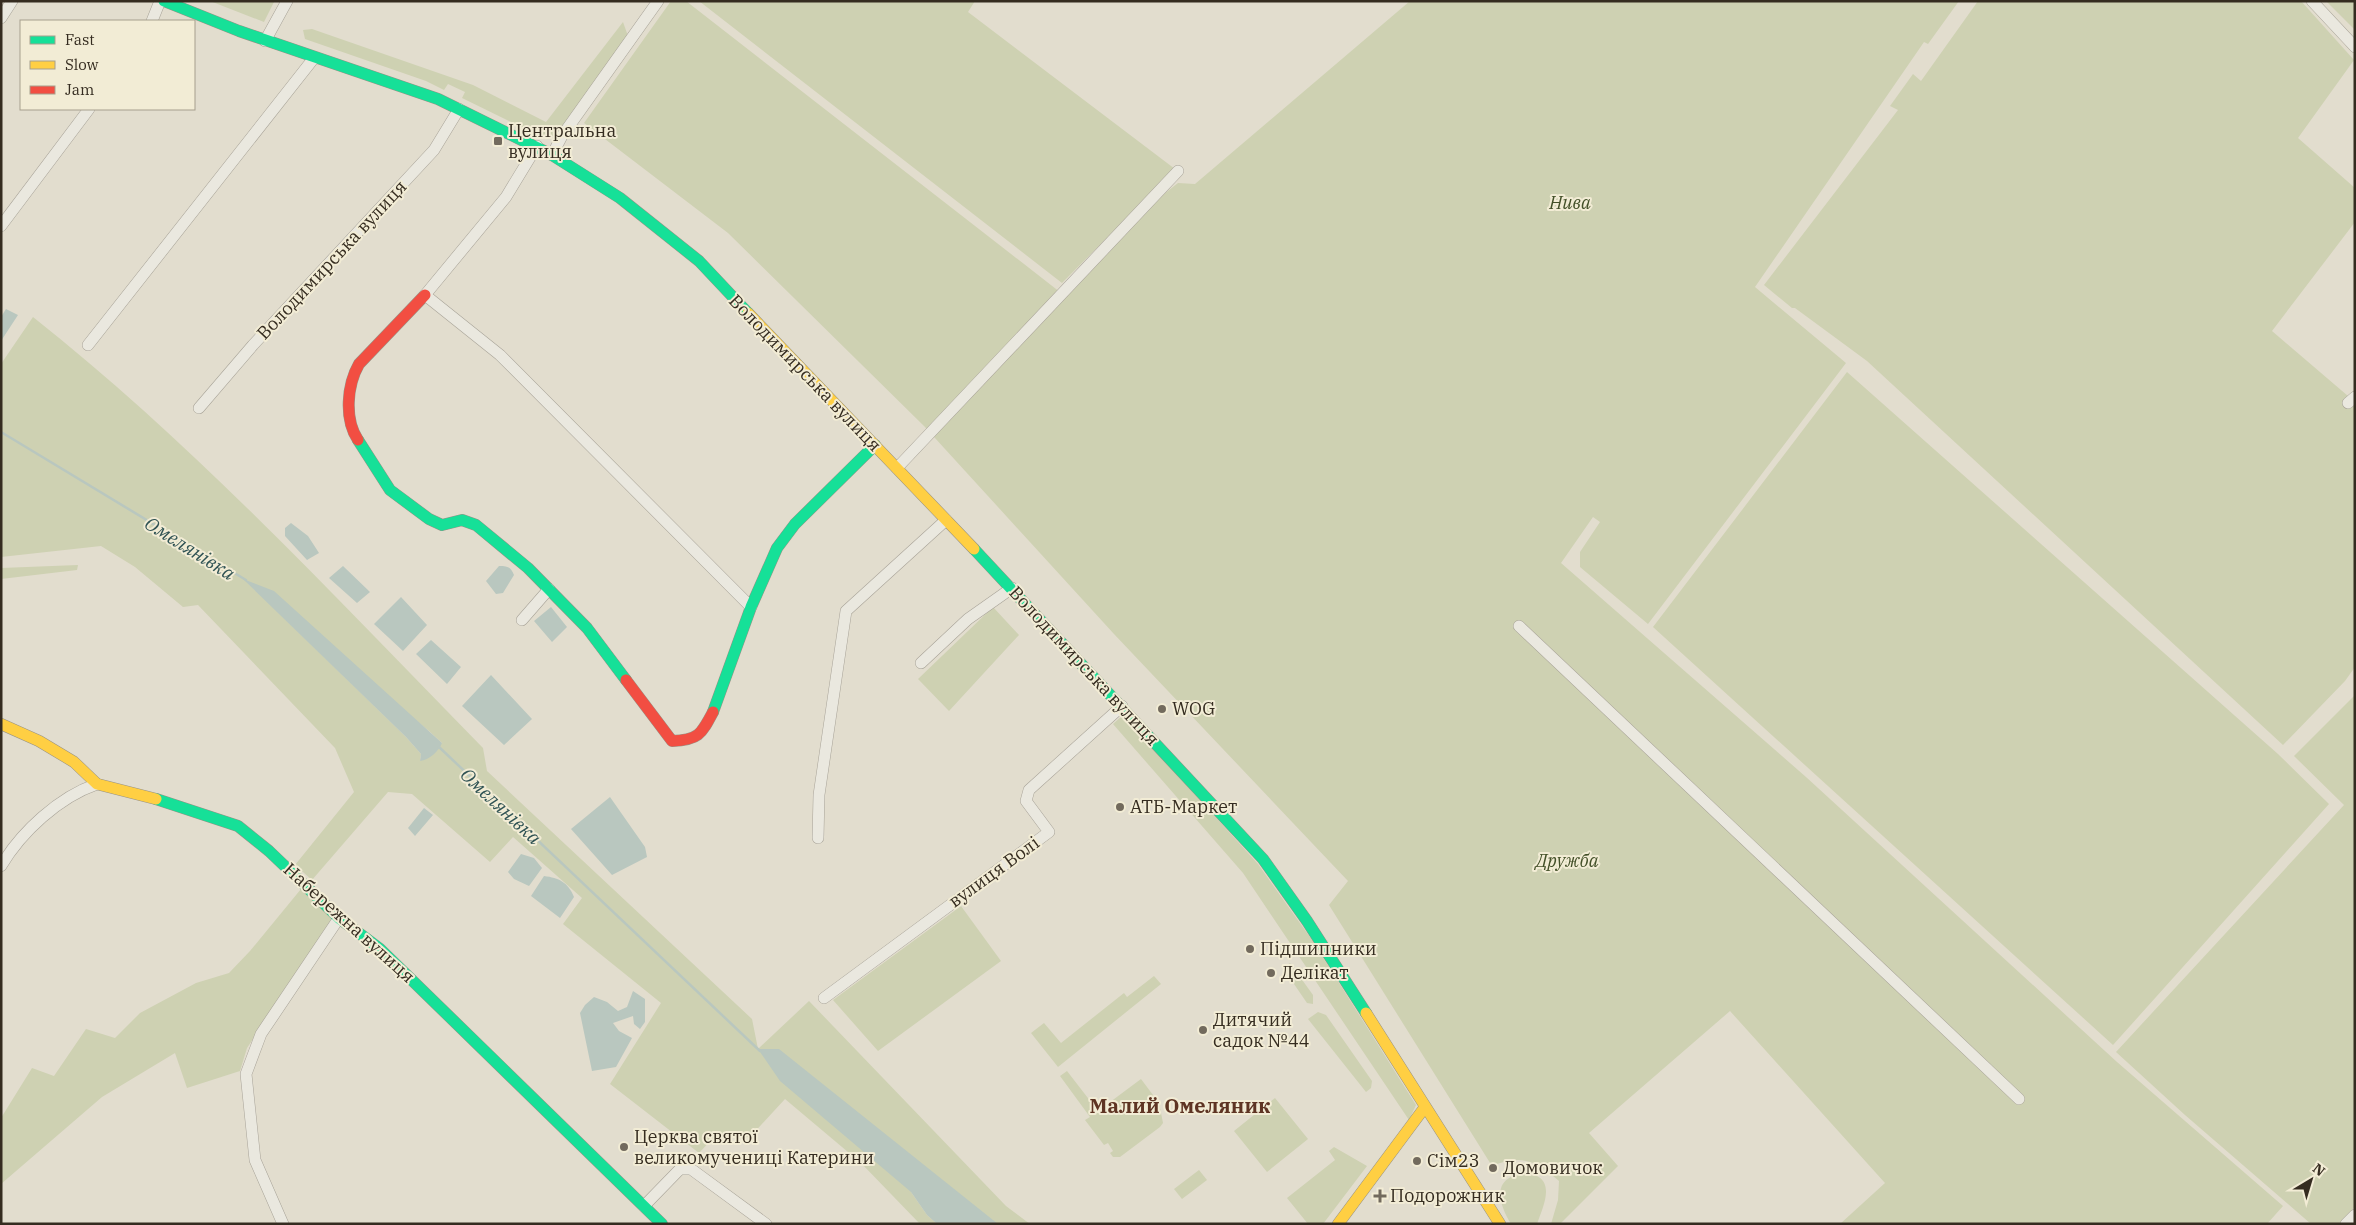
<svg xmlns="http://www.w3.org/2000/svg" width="2356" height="1225" viewBox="0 0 2356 1225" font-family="'IBM Plex Serif',serif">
<rect width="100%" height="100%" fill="#e2ddce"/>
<path fill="#ced1b2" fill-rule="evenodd" d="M 210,1 L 272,1 L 274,2 L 264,22 Z
M 671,1 L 686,1 L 1065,296 L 1164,194 L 1178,183 L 1195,184 L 1410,1 L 1959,1 L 1928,44 L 1924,42 L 1755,287 L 1846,363 L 1648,624 L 1580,567 L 1580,552 L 1600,522 L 1593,517 L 1561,563 L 1806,777 L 2117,1062 L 2283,1206 L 2267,1224 L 1840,1224 L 1885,1183 L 1730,1011 L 1589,1133 L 1618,1166 L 1560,1224 L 1551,1224 L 1558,1200 L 1559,1181 C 1535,1161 1523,1154 1492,1166 L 1329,905 L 1348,881 L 1114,634 L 924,426 L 728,233 L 584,123 Z
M 699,1 L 975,1 L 968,12 L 1175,169 L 1062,283 Z
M 1978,1 L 2301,1 L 2354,60 L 2298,138 L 2355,188 L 2355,222 L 2272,331 L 2355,402 L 2355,667 L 2345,681 L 2283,745 L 1867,361 L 1795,308 L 1792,308 L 1764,285 L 1898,110 L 1890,106 L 1913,74 L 1921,81 Z
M 2326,1 L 2355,1 L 2355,30 Z
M 623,22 L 628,36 L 566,127 L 556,135 L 544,138 L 462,98 L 465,92 L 448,84 L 444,90 L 426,81 L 305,39 L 303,30 L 312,29 L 473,85 L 546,122 Z
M 33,317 C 196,446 338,600 483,748 L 487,771 L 752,1019 L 758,1049 L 809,1001 L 1006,1206 L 1030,1224 L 998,1224 L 911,1192 L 927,1215 L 937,1224 L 920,1224 L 861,1163 L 785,1099 L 750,1137 L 714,1137 L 699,1153 L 610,1084 L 661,1003 L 563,924 L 582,898 L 513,837 L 490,862 L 412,794 L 388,792 L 312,880 L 295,865 L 354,792 L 335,748 L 198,605 L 183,607 L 135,567 L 101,546 L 1,557 L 1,364 ZM 245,580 L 429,731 L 442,743 L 420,761 L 421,754 L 406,737 Z
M 1847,372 L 2278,754 L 2329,804 L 2113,1045 L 1653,627 Z
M 78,565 L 77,570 L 1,579 L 1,568 Z
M 993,607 L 1019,635 L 949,711 L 918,679 Z
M 2355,695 L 2355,1207 L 2339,1224 L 2311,1224 L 2185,1115 L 2116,1052 L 2344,805 L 2294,756 Z
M 1123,715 L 1258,864 L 1312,940 L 1416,1105 L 1409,1120 L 1243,873 L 1113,724 Z
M 301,889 L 333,920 L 247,1048 L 240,1071 L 187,1088 L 175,1053 L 102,1097 L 1,1184 L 1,1118 L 32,1068 L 54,1076 L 86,1029 L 115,1038 L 140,1013 L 196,983 L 229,973 L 250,951 Z
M 961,906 L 1001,961 L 878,1051 L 833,1000 Z
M 1290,963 L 1313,995 L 1313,1004 L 1307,1003 L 1283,968 Z
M 1154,976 L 1161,984 L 1058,1067 L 1031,1033 L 1044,1023 L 1061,1043 L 1124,993 L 1127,997 Z
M 1318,1012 L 1326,1015 L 1372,1081 L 1371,1088 L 1366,1092 L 1308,1019 Z
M 1067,1071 L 1098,1111 L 1141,1079 L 1159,1103 L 1163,1123 L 1160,1127 L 1120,1157 L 1113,1157 L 1110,1153 L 1113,1151 L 1108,1143 L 1104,1145 L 1085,1120 L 1090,1117 L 1060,1076 Z
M 1275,1098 L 1308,1139 L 1267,1172 L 1234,1131 Z
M 1334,1147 L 1367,1166 L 1323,1224 L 1308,1224 L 1287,1198 L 1335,1160 L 1329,1151 Z
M 1199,1170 L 1207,1180 L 1182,1199 L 1174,1189 Z
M 1525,1173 C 1558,1176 1544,1204 1537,1224 L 1511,1224 C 1498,1203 1491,1177 1525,1173 Z"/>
<path fill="#b9c7bf" d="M 6,309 L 18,315 L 1,341 L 1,317 Z
M 291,523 L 308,536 L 319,553 L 307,560 L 285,536 L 285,528 Z
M 343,566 L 370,592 L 357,603 L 329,578 Z
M 499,566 C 508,566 511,567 514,575 L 503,593 L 496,594 L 486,581 Z
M 243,579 L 274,591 L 442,743 C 439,751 429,760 420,761 L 421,754 L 406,737 Z
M 401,597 L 427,625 L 403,651 L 374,624 Z
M 551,607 L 567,627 L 552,642 L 534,621 Z
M 431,640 L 461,667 L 447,684 L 416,654 Z
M 491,675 L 532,719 L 504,745 L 462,706 Z
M 610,797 L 645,847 L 647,857 L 612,875 L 571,829 Z
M 424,808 L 433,815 L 415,836 L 408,828 Z
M 521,854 L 534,858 L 542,868 L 529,886 L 514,879 L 508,872 Z
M 544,876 C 559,878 568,882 574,897 L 560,918 L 531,896 Z
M 633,991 L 645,999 L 645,1022 L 640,1029 L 634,1024 L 633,1016 L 613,1023 L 619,1031 L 632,1038 L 616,1067 L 592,1071 L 580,1013 L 585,1005 L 594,997 L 607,1002 L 618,1011 L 627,1007 Z
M 758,1049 L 779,1049 L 998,1224 L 937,1224 L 927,1215 L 911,1192 L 780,1081 Z"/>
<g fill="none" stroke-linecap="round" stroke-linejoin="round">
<path stroke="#b9c7bf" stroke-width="2.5" d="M 1,432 L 246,580
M 439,747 L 760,1051"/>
<defs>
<path id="street" d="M 2312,1 L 2355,47
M 1,18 L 12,1
M 152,21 L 160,1
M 265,41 L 287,1
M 537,146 L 506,197 L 425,295 L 500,355 L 751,607
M 552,155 L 562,136 L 658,1
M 1,226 L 89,109
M 88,345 L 314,58
M 2348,403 L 2355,397
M 199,408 L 253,345 L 434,150 L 459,109
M 897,468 L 1178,171
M 522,620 L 549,589
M 1519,626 L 2019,1099
M 921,663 L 968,619 L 1012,588
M 818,838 L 819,795 L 846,611 L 946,520
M 1,866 C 21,832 59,797 97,784
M 824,998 L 1049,832 L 1026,801 L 1029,790 L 1122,706
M 644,1206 L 680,1169 L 691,1169 L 766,1224
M 283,1224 L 255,1160 L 246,1074 L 261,1034 L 339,918
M 2346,1224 L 2355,1215"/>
<path id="fast" d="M 164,1 L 239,31 L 438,99 L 552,155 L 620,198 L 699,261 L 748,313
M 358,440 L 390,490 L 429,519 L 442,525 L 462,520 L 476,525 L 528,568 L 587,628 L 626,680
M 974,549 L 1263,859 L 1307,921 L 1366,1013
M 713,712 L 751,607 L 777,548 L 795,524 L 875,445
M 156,799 L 238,826 L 269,851 L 339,918 L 380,949 L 662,1224"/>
<path id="slow" d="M 748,313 L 974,549
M 1,724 L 39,741 L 74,762 L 97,784 L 156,799
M 1366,1013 L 1500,1224
M 1338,1224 L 1425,1107"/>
<path id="jam" d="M 358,440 C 344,419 347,385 359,364 L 425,295
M 626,680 L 672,741 C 698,740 701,735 713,712"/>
</defs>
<use href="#street" stroke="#a7a297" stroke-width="12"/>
<use href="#fast" stroke="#979286" stroke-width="12"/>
<use href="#slow" stroke="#979286" stroke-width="12"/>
<use href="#jam" stroke="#979286" stroke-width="12"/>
<use href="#street" stroke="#eae8df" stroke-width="11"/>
<use href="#fast" stroke="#16e098" stroke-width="11"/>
<use href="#slow" stroke="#ffcf43" stroke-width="11"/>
<use href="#jam" stroke="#f24e42" stroke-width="11"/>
</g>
<g fill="#726a5d" stroke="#f2ecd5" stroke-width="2">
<rect x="493" y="136" width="10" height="10" rx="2.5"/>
<circle cx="1162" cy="709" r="5"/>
<circle cx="1120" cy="807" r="5"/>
<circle cx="1250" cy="949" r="5"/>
<circle cx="1271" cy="973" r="5"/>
<circle cx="1203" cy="1030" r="5"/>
<circle cx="624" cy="1147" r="5"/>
<circle cx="1417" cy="1161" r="5"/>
<circle cx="1493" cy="1168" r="5"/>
<path d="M1377.5 1188.5h5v5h5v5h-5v5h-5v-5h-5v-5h5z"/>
</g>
<g text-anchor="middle" stroke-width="4" stroke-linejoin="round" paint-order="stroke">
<g font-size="18" fill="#352c20" stroke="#f2ecd5" text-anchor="start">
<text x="508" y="137">Центральна<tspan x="508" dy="21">вулиця</tspan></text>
<text x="1172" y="715">WOG</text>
<text x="1130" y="813">АТБ-Маркет</text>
<text x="1260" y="955">Підшипники</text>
<text x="1281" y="979">Делікат</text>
<text x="1213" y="1026">Дитячий<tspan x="1213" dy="21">садок №44</tspan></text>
<text x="634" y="1143">Церква святої<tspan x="634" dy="21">великомучениці Катерини</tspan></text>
<text x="1427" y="1167">Сім23</text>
<text x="1503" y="1174">Домовичок</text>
<text x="1390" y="1202">Подорожник</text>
</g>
<g font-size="18" font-style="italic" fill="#435028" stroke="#f2ecd5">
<text x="1570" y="209">Нива</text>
<text x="1567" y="867">Дружба</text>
</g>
<g font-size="18" fill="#352c20" stroke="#f2ecd5">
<text transform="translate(332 260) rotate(-47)" y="6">Володимирська вулиця</text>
<text transform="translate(805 373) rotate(46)" y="6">Володимирська вулиця</text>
<text transform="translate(1084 666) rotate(47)" y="6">Володимирська вулиця</text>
<text transform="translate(994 872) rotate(-36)" y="6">вулиця Волі</text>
<text transform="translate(349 923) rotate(42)" y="6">Набережна вулиця</text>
</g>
<g font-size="19" font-style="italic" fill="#305354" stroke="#f2ecd5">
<text transform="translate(190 548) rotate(32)" y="7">Омелянівка</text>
<text transform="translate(501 806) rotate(43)" y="7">Омелянівка</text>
</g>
<g font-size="20" font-weight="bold" fill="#5e3423" stroke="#f2ecd5">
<text x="1180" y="1113">Малий Омеляник</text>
</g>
</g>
<rect width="2356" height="1225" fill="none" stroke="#352c20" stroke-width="5"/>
<rect x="20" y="20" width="175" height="90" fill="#f2ecd5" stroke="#a69f8d"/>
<rect x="30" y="36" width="25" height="8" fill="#16e098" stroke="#a69f8d"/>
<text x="65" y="45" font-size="15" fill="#352c20">Fast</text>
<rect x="30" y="61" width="25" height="8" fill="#ffcf43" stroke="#a69f8d"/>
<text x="65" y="70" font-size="15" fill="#352c20">Slow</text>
<rect x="30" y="86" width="25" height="8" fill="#f24e42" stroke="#a69f8d"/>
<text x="65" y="95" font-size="15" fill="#352c20">Jam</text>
<g transform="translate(2311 1180) rotate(38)" stroke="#f2ecd5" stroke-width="4" paint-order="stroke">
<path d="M0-4L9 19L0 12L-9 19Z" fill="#352c20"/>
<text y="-8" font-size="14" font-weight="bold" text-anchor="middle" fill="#352c20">N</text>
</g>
</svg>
